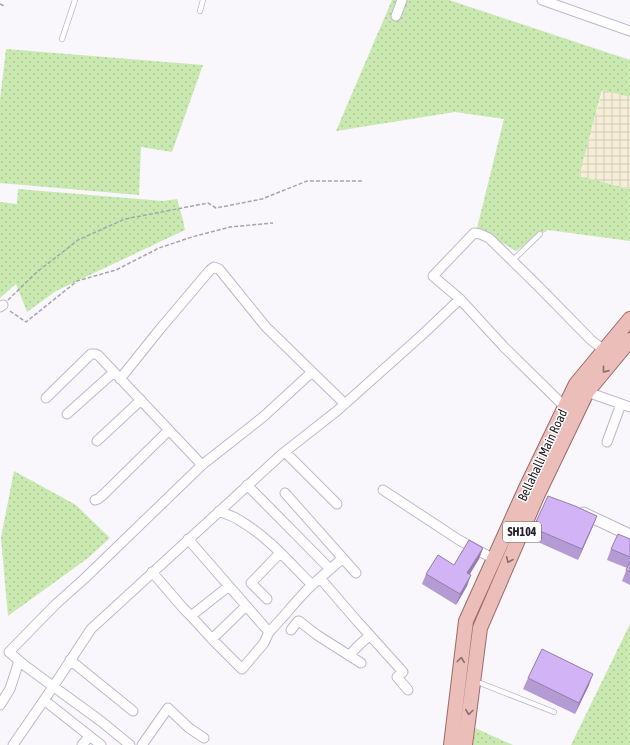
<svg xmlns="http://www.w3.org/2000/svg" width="630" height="745" viewBox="0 0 630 745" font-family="'Asap Condensed',sans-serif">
<defs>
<pattern id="industrial-grid" width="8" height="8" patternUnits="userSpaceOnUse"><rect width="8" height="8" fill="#f6edd7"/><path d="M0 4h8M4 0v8" fill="none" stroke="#d3cbb9"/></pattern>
<pattern id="grass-dots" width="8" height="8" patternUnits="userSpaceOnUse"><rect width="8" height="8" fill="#c9e9b1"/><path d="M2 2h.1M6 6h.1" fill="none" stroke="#acc798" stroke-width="1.8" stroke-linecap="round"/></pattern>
</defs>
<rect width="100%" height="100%" fill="#f9f6fc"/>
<path fill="url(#industrial-grid)" d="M 603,90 L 630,97 L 630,189 L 578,176 Z"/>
<path fill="url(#grass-dots)" d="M 392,0 L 449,0 L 630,60 L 630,97 L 602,90 L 579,176 L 630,189 L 630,241 L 548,230 L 516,251 L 477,228 L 504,119 L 455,112 L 336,131 Z
M 6,49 L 203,65 L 172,152 L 141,147 L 139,195 L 0,183 L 0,100 Z
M 18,189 L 163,201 L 177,199 L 183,220 L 185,230 L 56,291 L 27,312 L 16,284 L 0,298 L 0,202 L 17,204 Z
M 14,471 L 76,505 L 110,538 L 88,558 L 8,616 L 1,538 Z
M 630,624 L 630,745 L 571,745 Z
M 475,728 L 513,745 L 473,745 Z"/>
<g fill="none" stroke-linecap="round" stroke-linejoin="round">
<defs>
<path id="service" d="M 200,11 L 203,0
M 62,39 L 75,0
M 512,261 L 540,234
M 475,681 L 554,712"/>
<path id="minor" d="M 542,0 L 630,31
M 396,16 L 402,0
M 0,307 L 3,305
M 120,379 L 160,329 L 210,270 L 214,267 L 219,269 L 266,327 L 345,404
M 587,392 L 630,407
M 46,398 L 91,354 L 95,354 L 98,355 L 202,465
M 565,407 L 504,347 L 460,299 L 433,276 L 474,233 L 480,234 L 489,238 L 538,286 L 591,340 L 604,350
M 67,414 L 113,373
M 97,441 L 141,400
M 607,442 L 621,404
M 285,452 L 337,504
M 247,485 L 330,569
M 383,490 L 459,540 L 494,559
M 285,493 L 356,573
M 95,500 L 98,499 L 104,494 L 169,430
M 219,511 C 225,514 233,516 239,520 C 267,536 289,562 312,585 L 343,558
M 188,539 L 269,632 C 284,617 297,599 312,585
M 152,572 L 183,608 L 191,616 L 229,586
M 320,578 L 357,621 L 403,672 L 397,677 L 408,690
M 267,599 L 251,583 L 280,553
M 191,616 L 212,639 L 246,606
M 291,630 L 298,621 L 299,621 L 317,635 L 361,663
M 212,639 L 242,669 L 264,643 L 269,632
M 349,656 L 357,647 L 370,635
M 70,660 L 133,711
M 44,700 L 101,745
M 0,705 L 10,689 L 19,661
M 13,745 L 53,687 L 91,629 L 282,454 L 338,410 L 422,335 L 460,299
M 82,745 L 90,736
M 130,745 L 102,722 L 24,665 L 9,652 L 56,604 L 84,579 L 202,465 L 263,417 L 312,372
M 142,745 L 168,708 L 189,728 L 204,738"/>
<path id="tertiary" d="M 583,513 L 630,535"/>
<path id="primary" d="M 451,745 L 466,621 L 525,490 L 576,384 L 630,319
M 465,745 L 480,628 L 537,496 L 587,392 L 630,340"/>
</defs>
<use href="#service" stroke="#c0b6ce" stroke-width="6"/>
<use href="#minor" stroke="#c0b6ce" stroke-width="11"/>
<use href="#tertiary" stroke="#c0b6ce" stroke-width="13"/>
<use href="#primary" stroke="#9e6a68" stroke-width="16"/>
<path stroke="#a7a4ab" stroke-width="1.5" stroke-dasharray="4 2" stroke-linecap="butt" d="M 0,4 L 4,6
M 8,300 L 37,272 L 78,240 L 125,219 L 208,203 L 216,208 L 262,199 L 307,181 L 362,181
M 10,311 L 26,322 L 77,281 L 116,270 L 159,248 L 192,237 L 230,227 L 273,223"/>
<use href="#service" stroke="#fff" stroke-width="4.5"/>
<use href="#minor" stroke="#fff" stroke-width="9"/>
<use href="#tertiary" stroke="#fff" stroke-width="11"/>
<use href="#primary" stroke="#ecbeb9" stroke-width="14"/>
</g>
<path fill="#b59bd4" d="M 593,526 L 578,560 L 529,538 L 533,528 Z
M 630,539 L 630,585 L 622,581 L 627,568 L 607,560 L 611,549 Z
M 483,548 L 479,559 L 469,574 L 467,586 L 456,605 L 422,584 L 426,574 L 454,565 Z
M 528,678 L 589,685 L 575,714 L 523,689 Z"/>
<path fill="#937eac" d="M 597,516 L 593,526 L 578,560 L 582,549 Z
M 483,548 L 479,559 L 464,584 L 467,573 Z
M 471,575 L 467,586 L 456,605 L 460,594 Z
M 593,674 L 589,685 L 575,714 L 579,703 Z"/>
<path fill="#d2b4f6" stroke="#937eac" d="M 548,496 L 575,506 L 597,516 L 582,549 L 533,528 Z
M 618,534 L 630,539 L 630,557 L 611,549 Z
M 469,540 L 483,548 L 467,573 L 471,575 L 460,594 L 426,574 L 438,555 L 454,565 Z
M 630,562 L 630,572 L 626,570 Z
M 542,649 L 593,674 L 579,703 L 528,678 Z"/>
<defs><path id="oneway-chevron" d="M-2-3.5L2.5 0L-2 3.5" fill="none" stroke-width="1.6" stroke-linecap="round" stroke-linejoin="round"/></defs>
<g stroke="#876e70">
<use href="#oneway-chevron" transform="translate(605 370) rotate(129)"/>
<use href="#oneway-chevron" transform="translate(509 560) rotate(113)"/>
<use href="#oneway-chevron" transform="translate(461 660) rotate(-83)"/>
<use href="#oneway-chevron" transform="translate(469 712) rotate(97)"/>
</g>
<g text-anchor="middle" stroke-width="3" stroke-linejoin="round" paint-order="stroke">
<rect fill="#fff" stroke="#646268" stroke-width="1" x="503" y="522" width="38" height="20" rx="3"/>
<g font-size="12" font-weight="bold" fill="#221e28">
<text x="522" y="536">SH104</text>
</g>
<g font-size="13" fill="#221e28" stroke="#fff">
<text transform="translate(542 455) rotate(-65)" y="5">Bellahalli Main Road</text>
</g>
</g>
</svg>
